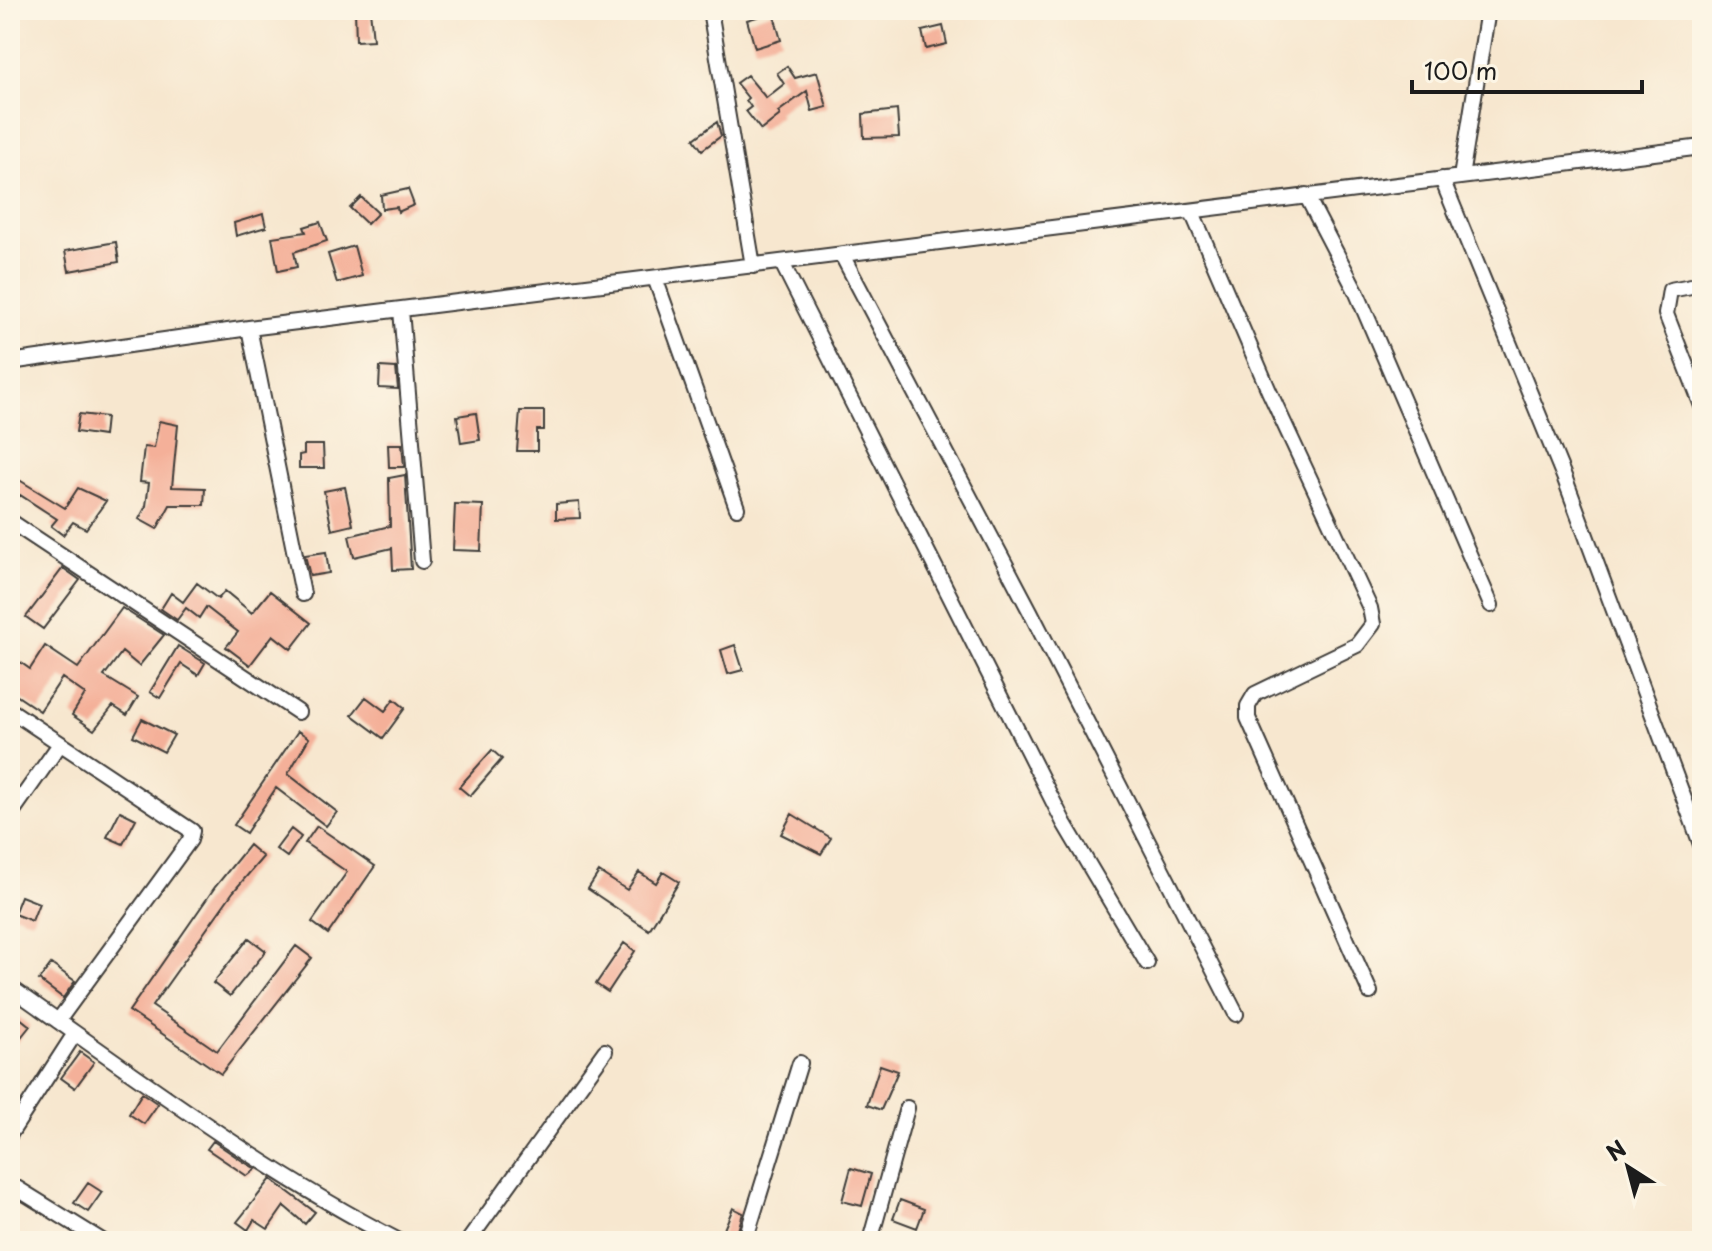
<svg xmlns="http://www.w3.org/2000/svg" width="1712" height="1251" viewBox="0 0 1712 1251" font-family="'Playpen Sans',sans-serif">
<rect width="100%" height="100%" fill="#fcf5e5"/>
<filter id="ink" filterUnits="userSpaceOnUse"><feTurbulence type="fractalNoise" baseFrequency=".0125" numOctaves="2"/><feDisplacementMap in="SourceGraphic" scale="16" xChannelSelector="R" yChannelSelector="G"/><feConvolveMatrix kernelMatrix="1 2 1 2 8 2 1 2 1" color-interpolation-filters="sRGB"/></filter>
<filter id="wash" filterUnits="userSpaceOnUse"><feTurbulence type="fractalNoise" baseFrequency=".006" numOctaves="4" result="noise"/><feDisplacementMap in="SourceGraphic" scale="32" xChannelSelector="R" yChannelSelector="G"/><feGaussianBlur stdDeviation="1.8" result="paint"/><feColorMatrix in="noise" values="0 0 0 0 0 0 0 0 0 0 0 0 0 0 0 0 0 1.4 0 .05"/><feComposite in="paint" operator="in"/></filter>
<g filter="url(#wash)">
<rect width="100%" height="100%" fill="#f7e7cf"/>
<g id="blocks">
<path fill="#f4b099" d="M 355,10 L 370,10 L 373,40 L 356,41 Z
M 773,12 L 781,40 L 755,48 L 747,20 Z
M 943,26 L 947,44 L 926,49 L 922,31 Z
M 787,66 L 795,78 L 817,72 L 827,107 L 812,111 L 807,91 L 778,112 L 780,115 L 761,130 L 746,111 L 751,107 L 746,100 L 748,98 L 736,83 L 747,75 L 766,98 L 784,84 L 777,73 Z
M 897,110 L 899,137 L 864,138 L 863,114 Z
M 717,122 L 721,136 L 702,150 L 694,139 Z
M 408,189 L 414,205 L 398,212 L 397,207 L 382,209 L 381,195 Z
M 361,197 L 378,213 L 367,224 L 350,208 Z
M 263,214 L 266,227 L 236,236 L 234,223 Z
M 320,222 L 327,241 L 294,252 L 297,267 L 278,271 L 272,237 L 306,232 L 304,227 Z
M 116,242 L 119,262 L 69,271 L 65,251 Z
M 354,246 L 362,276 L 337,283 L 328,254 Z
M 380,367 L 396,368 L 398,389 L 379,388 Z
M 520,411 L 544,411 L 544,430 L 537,430 L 537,451 L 517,451 Z
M 476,413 L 480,440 L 461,443 L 457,416 Z
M 79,414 L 106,417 L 104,436 L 76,432 Z
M 159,421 L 178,425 L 172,487 L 205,488 L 204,505 L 170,505 L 157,529 L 139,519 L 146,506 L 149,483 L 140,482 L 144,447 L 154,448 Z
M 388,444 L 402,444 L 404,467 L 389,467 Z
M 304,445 L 323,445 L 324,468 L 299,468 L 299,455 L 304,454 Z
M 405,475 L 411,569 L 393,570 L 392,548 L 354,557 L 349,536 L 390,526 L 389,478 Z
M 16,478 L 65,508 L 78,488 L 106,501 L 86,529 L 73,522 L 63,535 L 51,526 L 57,519 L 20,495 L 10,510 L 10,486 Z
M 345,487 L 353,525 L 332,530 L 324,491 Z
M 579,502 L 580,518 L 556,519 L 556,504 Z
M 455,504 L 483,505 L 481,551 L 453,550 Z
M 326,552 L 329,573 L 310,576 L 305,555 Z
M 63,568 L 80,580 L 43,629 L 26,617 Z
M 197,583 L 218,599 L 225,591 L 252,613 L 270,591 L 311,623 L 291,649 L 273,635 L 250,665 L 226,647 L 238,632 L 206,607 L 199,618 L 186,608 L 177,620 L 161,609 L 171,593 L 183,602 Z
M 122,608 L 164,635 L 139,666 L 122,652 L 104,676 L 138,697 L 127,715 L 113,706 L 94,730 L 72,715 L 85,694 L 62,678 L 40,711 L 10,691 L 10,655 L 30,669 L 45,646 L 78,668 Z
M 735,645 L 743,670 L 728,674 L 721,650 Z
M 178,646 L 205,663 L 198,675 L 181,664 L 160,698 L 150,692 Z
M 366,697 L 385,711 L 394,699 L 405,708 L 383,738 L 352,715 Z
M 142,719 L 174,735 L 164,752 L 133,736 Z
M 298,731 L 309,738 L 288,774 L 337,812 L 326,826 L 276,788 L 246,833 L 234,825 Z
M 492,750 L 502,759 L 470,796 L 459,787 Z
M 120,811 L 136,819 L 123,844 L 107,837 Z
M 792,814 L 831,838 L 821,854 L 781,834 Z
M 317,826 L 375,866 L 328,934 L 312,922 L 347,872 L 305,843 Z
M 291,829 L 301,837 L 287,857 L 276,849 Z
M 249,845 L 263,857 L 233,892 L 152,1006 L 217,1051 L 296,946 L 312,958 L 221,1074 L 129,1011 L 215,887 Z
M 599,872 L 627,890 L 639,872 L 656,883 L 663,872 L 679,882 L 649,930 L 588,889 Z
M 21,896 L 39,903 L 32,921 L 14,914 Z
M 249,938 L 266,951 L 230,996 L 213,983 Z
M 624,943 L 635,951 L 608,992 L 596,984 Z
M 51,964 L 75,981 L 63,998 L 39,980 Z
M 10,1010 L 30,1026 L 10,1051 Z
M 80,1052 L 94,1062 L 75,1088 L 61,1078 Z
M 880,1065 L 898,1071 L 881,1110 L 867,1105 Z
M 142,1093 L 158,1104 L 144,1124 L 129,1114 Z
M 213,1141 L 244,1162 L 256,1169 L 247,1176 L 207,1149 Z
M 851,1168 L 871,1174 L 862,1206 L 842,1201 Z
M 271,1179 L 315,1212 L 305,1224 L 284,1206 L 268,1229 L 254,1220 L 248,1230 L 237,1222 Z
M 88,1183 L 102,1192 L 88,1212 L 74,1203 Z
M 900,1200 L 924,1209 L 917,1228 L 893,1219 Z
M 733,1208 L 743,1213 L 735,1241 L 719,1241 Z"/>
</g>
</g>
<g filter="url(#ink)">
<use href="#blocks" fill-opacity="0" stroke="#3d3a37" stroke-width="2"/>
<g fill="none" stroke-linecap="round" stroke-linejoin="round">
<defs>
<path id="minor" d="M 710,10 L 753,266
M 1461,177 L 1488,10
M 1442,179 L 1565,479 L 1702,847
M 1306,195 L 1356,291 L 1491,605
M 1192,212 L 1269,391 L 1370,608 L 1373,624 L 1357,645 L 1255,694 L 1248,706 L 1248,718 L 1370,992
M 842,255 L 1030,611 L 1236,1014
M 782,263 L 1064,823 L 1147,963
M 655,278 L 737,508
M 1702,284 L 1670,290 L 1666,314 L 1702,406
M 401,310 L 422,561
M 249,328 L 303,594
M 10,362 L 249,328 L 1702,147
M 10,521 L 298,712
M 10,710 L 192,831 L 190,840 L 58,1021
M 10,815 L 60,744
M 10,987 C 134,1074 264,1172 399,1241
M 10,1134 L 74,1035
M 10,1184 L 102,1241
M 469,1240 L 605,1051
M 745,1241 L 800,1063
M 870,1241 L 907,1108"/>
</defs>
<use href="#minor" stroke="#3d3a37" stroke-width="18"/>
<use href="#minor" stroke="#fff" stroke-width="14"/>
</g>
</g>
<rect width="1712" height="1251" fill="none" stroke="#fcf5e5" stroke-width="40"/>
<g transform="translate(1628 1167) rotate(324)" stroke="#fcf5e5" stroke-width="6" paint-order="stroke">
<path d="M0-6L14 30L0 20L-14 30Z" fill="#1c1c1c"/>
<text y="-12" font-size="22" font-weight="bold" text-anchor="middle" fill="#1c1c1c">N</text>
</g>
<path d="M1412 80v12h230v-12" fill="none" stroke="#1c1c1c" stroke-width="4"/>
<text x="1424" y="80" font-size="24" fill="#1c1c1c" stroke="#fcf5e5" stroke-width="6" paint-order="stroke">100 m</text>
</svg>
